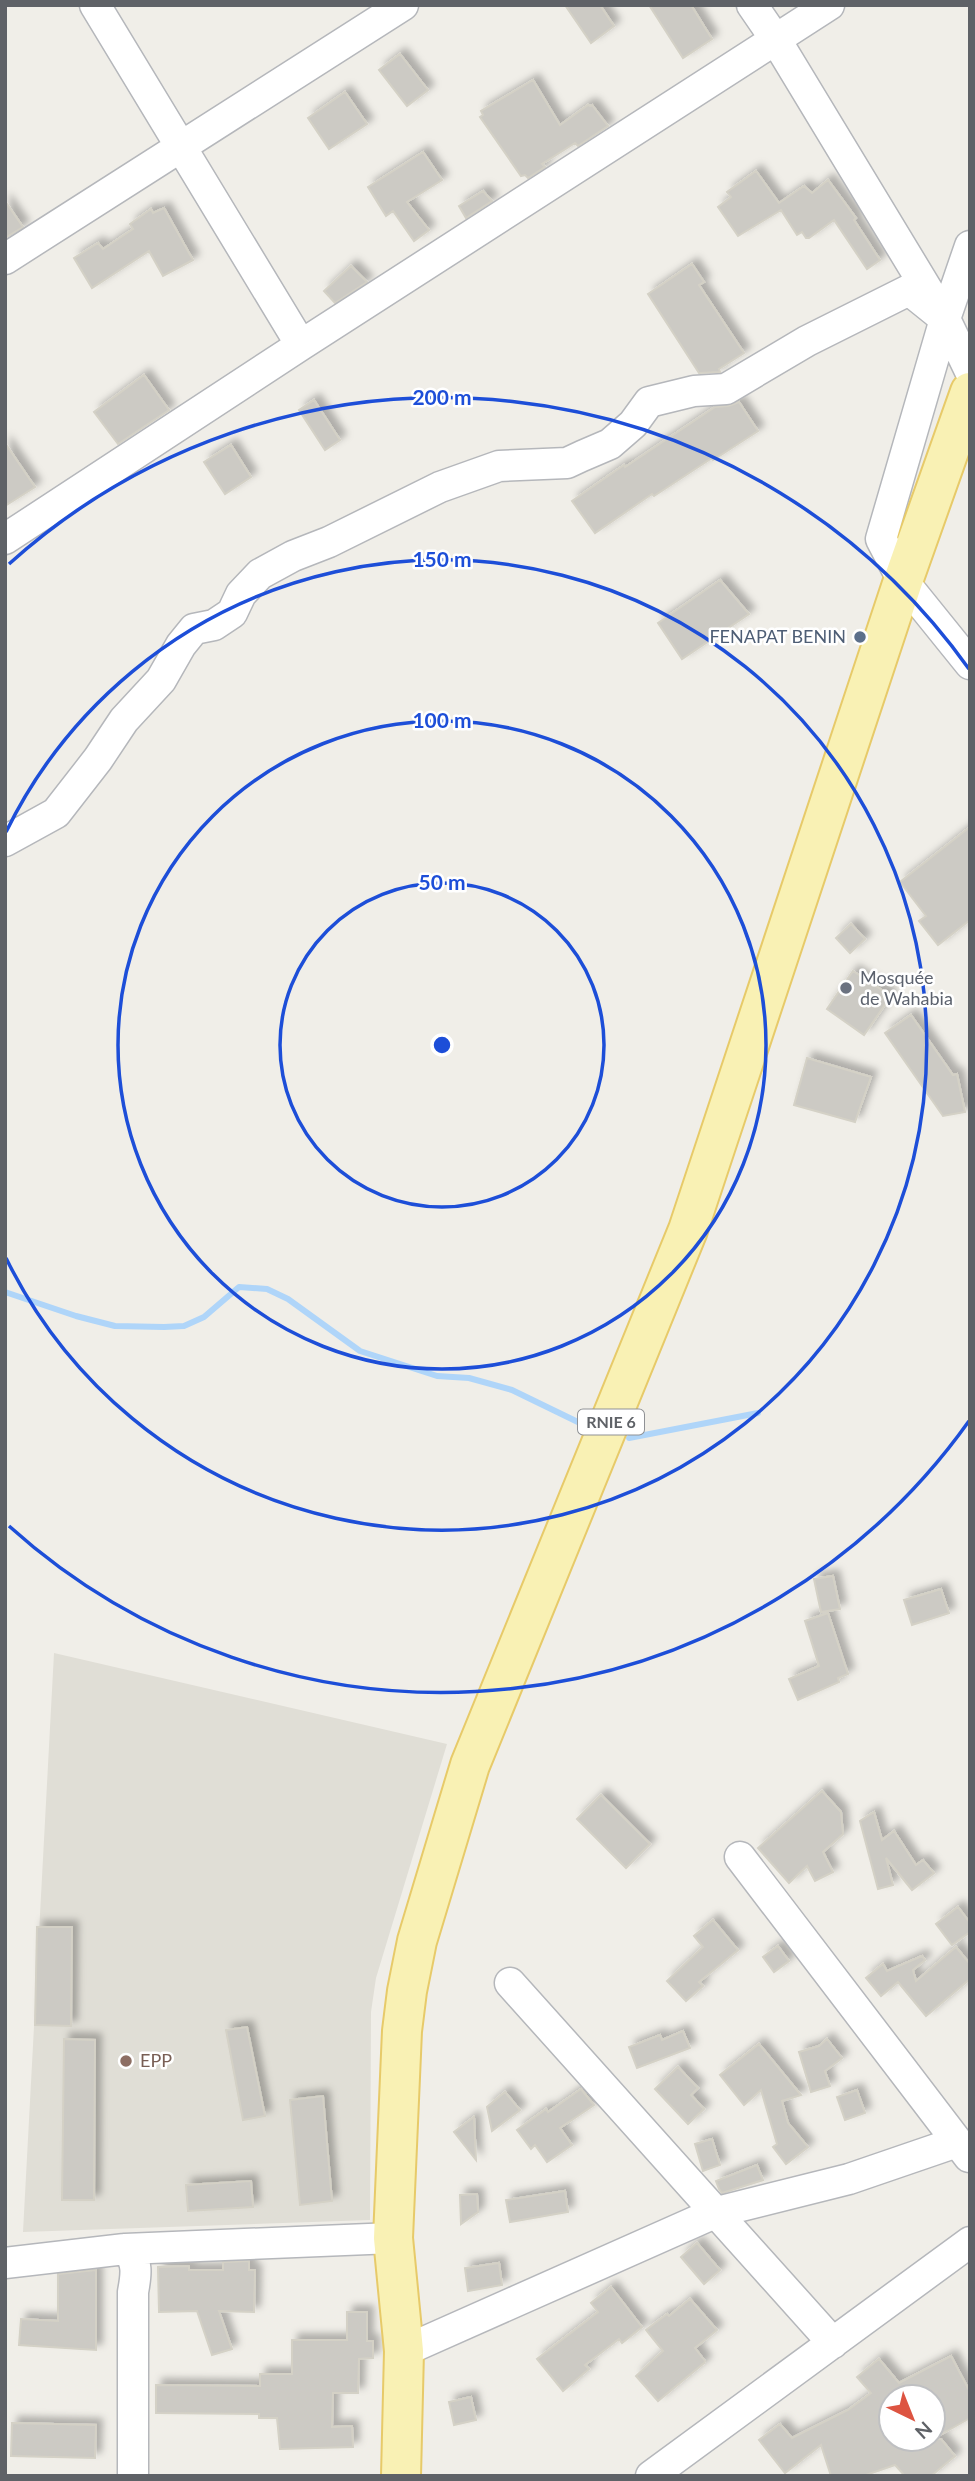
<svg xmlns="http://www.w3.org/2000/svg" width="975" height="2481" viewBox="0 0 975 2481" font-family="Lato,sans-serif">
<defs>
<filter id="shadow"><feDropShadow dx="6" dy="-6" stdDeviation="3.5" flood-color="#0004"/></filter>
</defs>
<rect width="100%" height="100%" fill="#f0eee8"/>
<path fill="#e0ded6" d="M 54,1653 L 447,1744 L 376,1978 L 371,2012 L 370,2220 L 23,2232 Z"/>
<g fill="none" stroke-linecap="round" stroke-linejoin="round">
<path stroke="#afd5f9" stroke-width="6" d="M 5,1292 L 76,1316 L 115,1326 L 164,1327 L 184,1326 L 204,1317 L 239,1287 L 267,1289 L 288,1299 L 360,1351 L 437,1376 L 469,1378 L 512,1390 L 584,1425
M 629,1438 L 758,1413"/>
</g>
<path fill="#cccac4" stroke="#d4d1c6" stroke-width="2" fill-rule="evenodd" filter="url(#shadow)" d="M 565,5 L 600,5 L 614,26 L 591,43 Z
M 649,5 L 691,5 L 712,39 L 683,58 Z
M 400,54 L 428,90 L 407,106 L 379,70 Z
M 533,80 L 560,125 L 588,105 L 590,106 L 592,105 L 608,126 L 578,146 L 575,143 L 542,164 L 545,167 L 528,178 L 525,175 L 521,176 L 480,117 L 483,115 L 481,111 Z
M 345,92 L 367,124 L 329,149 L 308,118 Z
M 423,152 L 442,180 L 407,202 L 429,230 L 414,241 L 393,211 L 386,216 L 368,187 Z
M 756,171 L 779,203 L 804,186 L 812,193 L 828,180 L 856,218 L 854,220 L 880,260 L 867,269 L 834,220 L 809,238 L 806,238 L 802,232 L 797,235 L 781,210 L 738,236 L 718,207 L 731,197 L 727,192 Z
M 483,191 L 492,201 L 466,218 L 459,206 Z
M 5,201 L 23,227 L 5,238 Z
M 164,208 L 193,260 L 163,276 L 149,251 L 92,288 L 74,258 L 98,243 L 103,249 L 133,229 L 130,224 L 151,209 L 153,213 Z
M 692,264 L 704,282 L 699,285 L 744,353 L 719,369 L 720,372 L 699,373 L 648,294 Z
M 351,266 L 367,282 L 335,303 L 324,291 Z
M 144,375 L 169,410 L 118,444 L 94,412 Z
M 314,400 L 340,440 L 325,450 L 299,410 Z
M 739,402 L 758,431 L 713,460 L 712,458 L 654,496 L 652,494 L 595,533 L 572,501 L 624,465 L 625,467 L 715,407 L 728,406 Z
M 5,443 L 35,487 L 5,506 Z
M 231,445 L 251,477 L 225,494 L 204,462 Z
M 720,580 L 749,614 L 682,659 L 658,623 Z
M 970,827 L 970,920 L 938,945 L 919,921 L 926,916 L 900,882 Z
M 851,924 L 865,939 L 850,953 L 836,938 Z
M 853,971 L 891,996 L 864,1035 L 827,1009 Z
M 911,1015 L 953,1075 L 957,1074 L 965,1112 L 943,1116 L 885,1033 Z
M 807,1058 L 871,1077 L 855,1122 L 794,1105 Z
M 833,1576 L 840,1609 L 821,1612 L 814,1579 Z
M 941,1589 L 949,1613 L 912,1625 L 904,1600 Z
M 828,1613 L 848,1674 L 838,1678 L 839,1682 L 798,1700 L 789,1679 L 819,1666 L 805,1621 Z
M 822,1791 L 841,1812 L 843,1834 L 823,1852 L 833,1872 L 815,1881 L 807,1866 L 789,1883 L 758,1848 Z
M 601,1795 L 650,1844 L 626,1868 L 577,1819 Z
M 874,1812 L 882,1840 L 894,1831 L 916,1865 L 923,1860 L 934,1873 L 912,1890 L 886,1858 L 893,1885 L 878,1889 L 860,1821 Z
M 958,1907 L 970,1923 L 970,1932 L 952,1945 L 936,1924 Z
M 713,1920 L 738,1950 L 699,1982 L 703,1986 L 686,2001 L 667,1981 L 703,1947 L 694,1936 Z
M 37,1927 L 72,1927 L 71,2026 L 35,2025 Z
M 778,1946 L 789,1961 L 774,1972 L 763,1957 Z
M 956,1947 L 970,1964 L 970,1979 L 926,2016 L 898,1982 L 881,1996 L 866,1978 L 883,1964 L 887,1971 L 922,1956 L 925,1960 L 913,1970 L 916,1981 Z
M 247,2027 L 265,2116 L 243,2120 L 226,2030 Z
M 683,2031 L 690,2048 L 637,2068 L 629,2047 L 660,2035 L 662,2040 Z
M 64,2039 L 95,2040 L 94,2200 L 62,2200 Z
M 827,2039 L 842,2058 L 825,2071 L 830,2086 L 811,2092 L 799,2052 L 819,2046 Z
M 759,2044 L 801,2095 L 782,2101 L 788,2123 L 808,2147 L 786,2164 L 773,2147 L 777,2144 L 761,2090 L 744,2105 L 720,2075 Z
M 678,2067 L 698,2088 L 691,2095 L 704,2109 L 688,2124 L 655,2089 Z
M 581,2089 L 594,2105 L 560,2128 L 572,2145 L 547,2162 L 535,2145 L 531,2149 L 517,2130 L 546,2109 L 548,2112 Z
M 857,2090 L 865,2113 L 845,2120 L 837,2097 Z
M 505,2092 L 520,2110 L 492,2131 L 487,2107 Z
M 323,2096 L 332,2201 L 300,2205 L 290,2100 Z
M 474,2117 L 476,2160 L 454,2132 Z
M 712,2139 L 720,2165 L 703,2171 L 695,2144 Z
M 757,2165 L 763,2180 L 722,2193 L 719,2189 L 716,2181 Z
M 251,2181 L 253,2207 L 188,2211 L 186,2185 Z
M 565,2191 L 568,2212 L 510,2222 L 506,2200 Z
M 477,2194 L 478,2212 L 461,2224 L 460,2195 Z
M 697,2243 L 720,2270 L 704,2284 L 681,2257 Z
M 249,2261 L 249,2270 L 255,2270 L 254,2312 L 219,2311 L 232,2349 L 212,2355 L 197,2311 L 159,2312 L 158,2267 L 189,2266 L 189,2270 L 223,2270 L 223,2262 Z
M 499,2263 L 502,2285 L 468,2291 L 465,2268 Z
M 96,2270 L 96,2350 L 19,2345 L 21,2319 L 58,2321 L 58,2274 Z
M 611,2287 L 642,2327 L 622,2343 L 619,2339 L 585,2365 L 589,2369 L 563,2391 L 537,2359 L 598,2312 L 591,2303 Z
M 690,2299 L 717,2330 L 695,2348 L 705,2361 L 704,2363 L 658,2401 L 636,2376 L 663,2351 L 646,2330 L 667,2314 L 669,2316 Z
M 347,2312 L 367,2312 L 367,2341 L 373,2341 L 373,2358 L 359,2359 L 358,2393 L 333,2393 L 332,2427 L 352,2426 L 353,2447 L 280,2449 L 277,2418 L 259,2418 L 259,2414 L 156,2413 L 156,2385 L 260,2386 L 260,2374 L 292,2374 L 292,2340 L 347,2340 Z
M 951,2356 L 970,2392 L 970,2418 L 933,2439 L 941,2439 L 955,2456 L 931,2476 L 905,2476 L 895,2465 L 863,2476 L 831,2476 L 821,2445 L 785,2473 L 759,2440 L 780,2424 L 792,2438 L 848,2410 L 871,2393 L 857,2377 L 879,2359 L 899,2383 ZM 891,2397 L 933,2397 L 933,2439 L 891,2439 Z
M 471,2397 L 476,2420 L 454,2425 L 449,2402 Z
M 12,2423 L 96,2425 L 95,2458 L 11,2456 Z"/>
<g fill="none" stroke-linecap="round" stroke-linejoin="round">
<defs>
<path id="minor" d="M 95,5 L 301,345
M 752,5 L 776,40 L 945,319 L 970,371
M 970,246 L 945,319 L 881,539 L 903,581 L 970,664
M 5,259 L 403,5
M 5,539 L 301,345 L 829,5
M 5,841 L 56,813 L 98,759 L 124,720 L 161,680 L 181,645 L 194,629 L 214,625 L 232,613 L 241,594 L 260,574 L 293,556 L 329,542 L 440,487 L 499,466 L 567,463 L 582,456 L 610,444 L 633,424 L 649,402 L 694,391 L 726,389 L 807,341 L 909,290 L 945,319
M 740,1857 L 969,2157
M 510,1983 L 833,2343
M 125,2249 C 139,2260 136,2276 133,2292 L 133,2476
M 5,2263 L 125,2249 L 393,2238
M 404,2351 L 717,2212 L 849,2179 L 957,2142
M 651,2476 L 970,2242"/>
<path id="major" d="M 401,2476 L 404,2351 L 393,2238 L 402,2031 L 407,1991 L 417,1941 L 470,1765 L 688,1230 L 903,581 L 970,392"/>
</defs>
<use href="#minor" stroke="#b5b7bb" stroke-width="33"/>
<use href="#major" stroke="#e7ca69" stroke-width="42"/>
<use href="#minor" stroke="#fff" stroke-width="30"/>
<use href="#major" stroke="#f9f1b4" stroke-width="38"/>
</g>
<g fill="none" stroke="#1d4ed8" stroke-width="3.5">
<circle cx="442" cy="1045" r="162"/>
<circle cx="442" cy="1045" r="324"/>
<path d="M6 832A485 485 0 1 1 6 1258"/>
<path d="M969 1421A647 647 0 0 1 9 1526M9 564A647 647 0 0 1 969 669"/>
</g>
<circle fill="#5c6f8a" stroke="#fff" stroke-width="2.5" cx="860" cy="637" r="7"/>
<circle fill="#6b7280" stroke="#fff" stroke-width="2.5" cx="846" cy="988" r="7"/>
<circle fill="#8d6e63" stroke="#fff" stroke-width="2.5" cx="126" cy="2061" r="7"/>
<g text-anchor="middle" stroke-width="5" stroke-linejoin="round" paint-order="stroke">
<rect fill="#fff" stroke="#8f9195" stroke-width="2" x="578" y="1409.5" width="66" height="25" rx="5"/>
<g font-size="16" font-weight="bold" fill="#5f6267">
<text x="611" y="1428">RNIE 6</text>
</g>
<g font-size="18" fill="#4e5e75" stroke="#fff" text-anchor="end">
<text x="846" y="643">FENAPAT BENIN</text>
</g>
<g font-size="18" fill="#5b616d" stroke="#fff" text-anchor="start">
<text x="860" y="984">Mosquée<tspan x="860" dy="21">de Wahabia</tspan></text>
</g>
<g font-size="18" fill="#785e54" stroke="#fff" text-anchor="start">
<text x="140" y="2067">EPP</text>
</g>
</g>
<circle cx="442" cy="1045" r="10" fill="#1d4ed8" stroke="#fff" stroke-width="3.5"/>
<g font-size="21" text-anchor="middle" font-weight="bold" fill="#1d4ed8" stroke="#fff" stroke-width="5" stroke-linejoin="round" paint-order="stroke">
<text x="442" y="405">200 m</text>
<text x="442" y="567">150 m</text>
<text x="442" y="728">100 m</text>
<text x="442" y="890">50 m</text>
</g>
<rect width="975" height="2481" fill="none" stroke="#5f6267" stroke-width="14"/>
<g transform="translate(912 2418) rotate(137)"><circle r="33" fill="#ffffff" stroke="#bfc0c2" stroke-width="2"/>
<path d="M0-5L12 26L0 18L-12 26Z" fill="#dd5441"/>
<text y="-10" font-size="19" font-weight="bold" text-anchor="middle" fill="#5f6267">N</text>
</g>
</svg>
